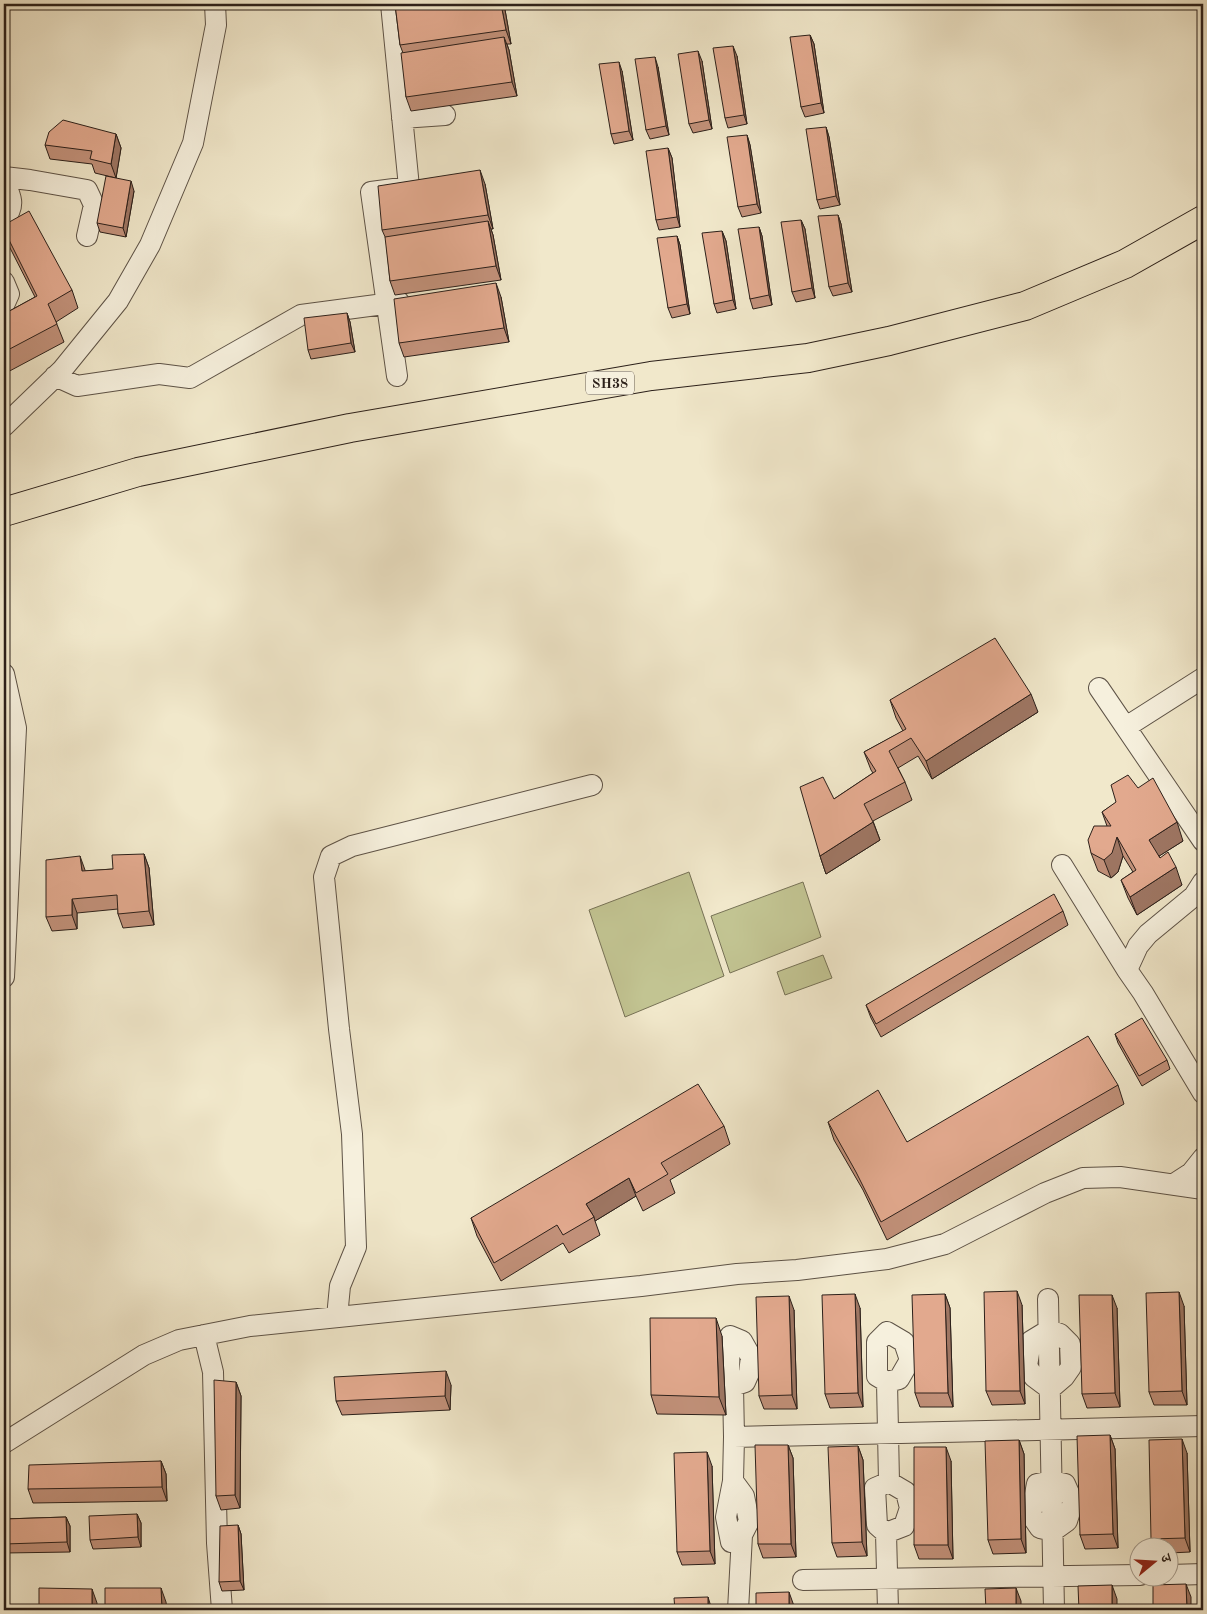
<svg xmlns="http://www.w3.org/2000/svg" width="1207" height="1614" viewBox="0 0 1207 1614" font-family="'Old Standard TT','Noto Serif Devanagari',serif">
<rect width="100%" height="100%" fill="#f1e8cb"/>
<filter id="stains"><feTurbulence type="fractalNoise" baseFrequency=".004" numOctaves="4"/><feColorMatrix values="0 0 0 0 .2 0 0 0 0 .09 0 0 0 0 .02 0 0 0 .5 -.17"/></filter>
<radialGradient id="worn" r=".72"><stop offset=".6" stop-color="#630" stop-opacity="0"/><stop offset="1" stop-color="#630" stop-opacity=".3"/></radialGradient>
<path fill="#c2c492" stroke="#777256" d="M 689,872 L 724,976 L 625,1017 L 589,910 Z
M 803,882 L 821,937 L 730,973 L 711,916 Z
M 823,955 L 832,978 L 785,995 L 777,972 Z"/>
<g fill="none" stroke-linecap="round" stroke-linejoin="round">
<defs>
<path id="minor" d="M 391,4 L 409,187 L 371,192 L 397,376
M 402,118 L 445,115
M 4,177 L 30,180 L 87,190 L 94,205 L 87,236
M 4,181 C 11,196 16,206 4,219
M 4,282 L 9,294 L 4,305
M 55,376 L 77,386 L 159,374 L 190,378 L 301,315 L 399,302
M 4,426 L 62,370 L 118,301 L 150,245 L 193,143 L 216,25 L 215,4
M 4,674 L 16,728 L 4,977
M 1099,688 L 1203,841
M 1126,727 L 1203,678
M 1062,865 L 1127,970 L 1143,993 L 1203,1093
M 1127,970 L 1138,946 L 1148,934 L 1194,896 L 1203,882
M 1174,1184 L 1191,1173 L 1203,1158
M 1048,1299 L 1054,1610
M 337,1317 L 340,1286 L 356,1247 L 352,1134 L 339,1029 L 324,877 L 331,856 L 352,846 L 592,785
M 1049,1330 L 1060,1334 L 1070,1344 L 1071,1367 L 1064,1377 L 1050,1389 L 1034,1377 L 1027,1366 L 1031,1341 Z
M 887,1332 L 904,1342 L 910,1360 L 899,1379 L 887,1382 L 877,1376 L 877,1342 Z
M 204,1335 L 213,1372 L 217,1543 L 222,1610
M 887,1382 L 889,1482
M 734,1437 L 1203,1426
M 4,1443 L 144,1355 L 179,1340 L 250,1326 L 641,1286 L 737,1274 L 797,1270 L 887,1259 L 945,1244 L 1045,1193 L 1083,1178 L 1120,1177 L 1203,1189
M 733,1481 L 744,1496 L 749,1521 L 742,1535 L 731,1542 L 726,1517 L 733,1481 L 734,1437 L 733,1386 L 729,1371 L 730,1336 L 742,1341 L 751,1357 L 749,1373 L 745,1382 L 733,1386
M 1052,1481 L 1065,1484 L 1073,1502 L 1067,1521 L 1053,1531 L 1040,1528 L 1031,1515 L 1037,1484 Z
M 886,1533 L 904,1526 L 910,1508 L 906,1492 L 889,1482 L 875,1488 L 877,1525 L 886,1533 L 888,1610
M 1170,1575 L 1203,1574
M 803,1580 L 1140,1575
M 738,1610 L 742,1535"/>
<path id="primary" d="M 4,512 L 138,472 L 350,428 L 651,376 L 808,358 L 889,341 L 1025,306 L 1125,264 L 1203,220"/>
</defs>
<use href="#minor" stroke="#5d5246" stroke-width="22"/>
<use href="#primary" stroke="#2c201a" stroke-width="30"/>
<use href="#minor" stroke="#f6f0dd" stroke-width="20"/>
<use href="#primary" stroke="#f1e8cb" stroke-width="28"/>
</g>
<path fill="#c2917a" stroke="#2c201a" d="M 395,4 L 504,4 L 511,44 L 507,44 L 509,50 L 517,96 L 411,111 L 406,97 L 403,53 L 400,45 Z
M 810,35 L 814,44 L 824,113 L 805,117 L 801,107 Z
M 737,56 L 747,124 L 728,128 L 725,118 Z
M 702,61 L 712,129 L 693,133 L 689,124 Z
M 658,67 L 669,135 L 650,139 L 646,130 Z
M 622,71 L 633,140 L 614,144 L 611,134 Z
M 826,127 L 829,137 L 840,205 L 820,209 L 817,200 Z
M 116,134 L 121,148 L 116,178 L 95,173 L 92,164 L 50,159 L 45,145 Z
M 747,135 L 750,145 L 761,213 L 742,217 L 738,207 Z
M 668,148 L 672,158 L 680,227 L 659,230 L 656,220 Z
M 485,184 L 493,229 L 491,229 L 493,235 L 501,280 L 395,295 L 390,281 L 386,239 L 382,230 Z
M 134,191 L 126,237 L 100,232 L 97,223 Z
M 838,215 L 841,224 L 852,292 L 833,296 L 829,287 Z
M 801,220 L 805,229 L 815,298 L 796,302 L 792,292 Z
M 4,225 L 72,290 L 78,308 L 56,322 L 64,342 L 4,374 L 4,314 L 35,297 L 8,244 L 4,231 Z
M 759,227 L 762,236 L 772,305 L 753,309 L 750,299 Z
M 722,231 L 726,241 L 736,309 L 717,313 L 714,304 Z
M 677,236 L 680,245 L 690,314 L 672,318 L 668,308 Z
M 501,297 L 509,342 L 404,357 L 399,343 Z
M 347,313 L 350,322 L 355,352 L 311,359 L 308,350 Z
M 890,700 L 1038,712 L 932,779 L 918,756 L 898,768 L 905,782 L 912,800 L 873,821 L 880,840 L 826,874 L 820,856 L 834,799 L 873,773 L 871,770 L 864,752 L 903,731 L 896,718 Z
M 1138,788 L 1183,841 L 1159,856 L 1182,885 L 1137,915 L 1128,898 L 1121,880 L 1133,872 L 1123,856 L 1118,872 L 1111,878 L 1098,871 L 1091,853 L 1107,826 L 1102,812 Z
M 144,854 L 149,868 L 154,925 L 123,928 L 118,914 L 118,909 L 77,913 L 77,929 L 52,931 L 46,917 L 85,871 L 113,869 Z
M 1063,911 L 1068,925 L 881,1037 L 871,1018 L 866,1005 Z
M 1115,1034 L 1167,1060 L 1170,1069 L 1142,1086 L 1118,1043 Z
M 1118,1085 L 1124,1104 L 887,1240 L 863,1190 L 834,1140 L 828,1122 L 907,1142 Z
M 724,1126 L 730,1144 L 670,1180 L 675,1193 L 643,1211 L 636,1196 L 595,1221 L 600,1235 L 569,1253 L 563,1243 L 501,1281 L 477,1236 L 471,1218 Z
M 945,1294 L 950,1308 L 953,1407 L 920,1407 L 915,1393 Z
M 1022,1305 L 1025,1404 L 992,1405 L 986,1391 Z
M 1184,1306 L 1187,1405 L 1154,1405 L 1149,1392 Z
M 860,1308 L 863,1407 L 830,1408 L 825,1394 Z
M 1117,1308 L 1120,1407 L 1087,1408 L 1082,1394 Z
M 794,1310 L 797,1409 L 764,1409 L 759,1396 Z
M 722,1336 L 726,1415 L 657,1414 L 651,1395 Z
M 236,1382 L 241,1396 L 240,1508 L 221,1510 L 216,1496 Z
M 451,1385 L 450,1410 L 342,1415 L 336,1401 Z
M 1110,1435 L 1115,1449 L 1118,1548 L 1085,1549 L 1080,1535 Z
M 1019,1440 L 1024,1454 L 1026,1553 L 993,1554 L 988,1540 Z
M 788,1445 L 793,1458 L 796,1557 L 763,1558 L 758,1544 Z
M 858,1446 L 863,1460 L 867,1556 L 837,1557 L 832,1543 Z
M 1187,1453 L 1190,1552 L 1170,1553 L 1170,1546 L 1154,1546 L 1151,1539 Z
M 161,1461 L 166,1474 L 167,1501 L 33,1503 L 28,1489 Z
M 951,1461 L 953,1559 L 919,1559 L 914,1545 Z
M 712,1466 L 715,1564 L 682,1565 L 677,1552 Z
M 137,1514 L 141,1523 L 141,1547 L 93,1549 L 90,1540 Z
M 66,1517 L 70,1526 L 70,1552 L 5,1553 L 4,1549 L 4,1519 Z
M 238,1525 L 241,1534 L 244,1590 L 222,1591 L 219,1582 Z"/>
<path fill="#9e7663" stroke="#2c201a" d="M 501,4 L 504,4 L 511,44 L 506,30 Z
M 810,35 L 814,44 L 824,113 L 821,103 Z
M 504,37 L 509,50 L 517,96 L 512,82 Z
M 733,46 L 737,56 L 747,124 L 744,115 Z
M 698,51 L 702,61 L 712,129 L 709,120 Z
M 655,57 L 658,67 L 669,135 L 666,126 Z
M 619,62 L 622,71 L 633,140 L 629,131 Z
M 826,127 L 829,137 L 840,205 L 836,196 Z
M 116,134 L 121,148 L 116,178 L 111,164 Z
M 747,135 L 750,145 L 761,213 L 757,204 Z
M 668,148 L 672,158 L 680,227 L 677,217 Z
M 480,170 L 485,184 L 493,229 L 488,215 Z
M 131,181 L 134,191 L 126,237 L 123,228 Z
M 838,215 L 841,224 L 852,292 L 848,283 Z
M 801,220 L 805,229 L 815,298 L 812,288 Z
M 488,221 L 493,235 L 501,280 L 496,266 Z
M 759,227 L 762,236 L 772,305 L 769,295 Z
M 722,231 L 726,241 L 736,309 L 733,300 Z
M 677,236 L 680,245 L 690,314 L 687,304 Z
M 496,283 L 501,297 L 509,342 L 504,328 Z
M 347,313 L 350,322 L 355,352 L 351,343 Z
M 1031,694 L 1038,712 L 932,779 L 926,761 Z
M 873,822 L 880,840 L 826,874 L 820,856 Z
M 1177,822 L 1183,841 L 1156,858 L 1149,840 Z
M 1117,837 L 1123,856 L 1118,872 L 1111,878 L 1104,860 Z
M 144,854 L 149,868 L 154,925 L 149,911 Z
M 80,856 L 85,870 L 87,885 L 82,871 Z
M 1176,867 L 1182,885 L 1137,915 L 1130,897 Z
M 72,899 L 77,913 L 77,929 L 72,915 Z
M 629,1178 L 636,1196 L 595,1221 L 594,1217 L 586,1204 Z
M 1017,1291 L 1022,1305 L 1025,1404 L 1020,1391 Z
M 1179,1292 L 1184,1306 L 1187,1405 L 1182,1391 Z
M 855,1294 L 860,1308 L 863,1407 L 858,1393 Z
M 945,1294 L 950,1308 L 953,1407 L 948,1393 Z
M 1112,1295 L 1117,1308 L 1120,1407 L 1115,1393 Z
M 789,1296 L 794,1310 L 797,1409 L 792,1395 Z
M 716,1318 L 722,1336 L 726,1415 L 719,1397 Z
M 446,1371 L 451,1385 L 450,1410 L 445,1396 Z
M 236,1382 L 241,1396 L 240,1508 L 235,1495 Z
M 1110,1435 L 1115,1449 L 1118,1548 L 1113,1534 Z
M 1182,1439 L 1187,1453 L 1190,1552 L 1185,1538 Z
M 1019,1440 L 1024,1454 L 1026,1553 L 1021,1539 Z
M 788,1445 L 793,1458 L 796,1557 L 791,1544 Z
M 858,1446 L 863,1460 L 867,1556 L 862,1542 Z
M 946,1447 L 951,1461 L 953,1559 L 948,1545 Z
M 707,1452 L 712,1466 L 715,1564 L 710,1551 Z
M 161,1461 L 166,1474 L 167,1501 L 162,1487 Z
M 137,1514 L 141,1523 L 141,1547 L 138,1537 Z
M 66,1517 L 70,1526 L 70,1552 L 67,1542 Z
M 238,1525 L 241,1534 L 244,1590 L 240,1581 Z
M 1186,1584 L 1191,1597 L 1191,1610 L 1187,1610 Z
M 1112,1585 L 1117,1599 L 1117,1610 L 1112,1610 Z
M 161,1588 L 166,1602 L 167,1610 L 162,1610 Z
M 1016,1588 L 1021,1601 L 1021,1610 L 1016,1610 Z
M 92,1589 L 97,1603 L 97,1610 L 92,1610 Z
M 789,1592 L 794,1606 L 794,1610 L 789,1610 Z
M 708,1597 L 712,1610 L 708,1610 Z"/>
<path fill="#e2a98e" stroke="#2c201a" d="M 395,4 L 501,4 L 506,30 L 400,45 Z
M 810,35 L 821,103 L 801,107 L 790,37 Z
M 504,37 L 512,82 L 406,97 L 401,53 Z
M 733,46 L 744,115 L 725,118 L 713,48 Z
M 698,51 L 709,120 L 689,124 L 678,54 Z
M 655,57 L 666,126 L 646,130 L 635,59 Z
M 619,62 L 629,131 L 611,134 L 599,64 Z
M 63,120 L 116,134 L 111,164 L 90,159 L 92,151 L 45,145 L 49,132 Z
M 826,127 L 836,196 L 817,200 L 806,129 Z
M 747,135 L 757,204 L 738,207 L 727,137 Z
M 668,148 L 677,217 L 656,220 L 646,151 Z
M 480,170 L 488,215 L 382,230 L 378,186 Z
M 106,176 L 131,181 L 123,228 L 97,223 Z
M 29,211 L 72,290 L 48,304 L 57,324 L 4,352 L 4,314 L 37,296 L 4,230 L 4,225 Z
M 838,215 L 848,283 L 829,287 L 818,216 Z
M 801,220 L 812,288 L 792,292 L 781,222 Z
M 488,221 L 496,266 L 390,281 L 385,237 Z
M 759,227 L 769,295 L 750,299 L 738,229 Z
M 722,231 L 733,300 L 714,304 L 702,233 Z
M 677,236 L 687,304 L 668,308 L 657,238 Z
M 496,283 L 504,328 L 399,343 L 394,299 Z
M 347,313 L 351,343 L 308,350 L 304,318 Z
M 995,638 L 1031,694 L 926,761 L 911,738 L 889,751 L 905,782 L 864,804 L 873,822 L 820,856 L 800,787 L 823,777 L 834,799 L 876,771 L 864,752 L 906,729 L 890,700 Z
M 1128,775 L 1138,788 L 1153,778 L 1177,822 L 1149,840 L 1160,858 L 1168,852 L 1176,867 L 1130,897 L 1121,880 L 1136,870 L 1117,837 L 1112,853 L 1104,860 L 1091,853 L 1088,840 L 1094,826 L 1111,826 L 1102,812 L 1116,802 L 1111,785 Z
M 144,854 L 149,911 L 118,914 L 117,895 L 72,899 L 72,915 L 46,917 L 46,860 L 80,856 L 82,871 L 113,869 L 112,855 Z
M 1054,894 L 1063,911 L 876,1024 L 866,1005 Z
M 1142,1018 L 1167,1060 L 1139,1076 L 1115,1034 Z
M 1088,1036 L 1118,1085 L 881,1222 L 856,1172 L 828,1122 L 878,1090 L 907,1142 Z
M 698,1084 L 724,1126 L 661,1163 L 668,1174 L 636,1193 L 629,1178 L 586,1204 L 594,1217 L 563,1235 L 557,1225 L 494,1263 L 471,1218 Z
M 1017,1291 L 1020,1391 L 986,1391 L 984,1292 Z
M 1179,1292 L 1182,1391 L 1149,1392 L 1146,1293 Z
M 855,1294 L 858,1393 L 825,1394 L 822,1295 Z
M 945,1294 L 948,1393 L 915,1393 L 912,1295 Z
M 1079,1295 L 1112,1295 L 1115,1393 L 1082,1394 Z
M 789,1296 L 792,1395 L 759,1396 L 756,1297 Z
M 650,1318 L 716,1318 L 719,1397 L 651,1395 Z
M 446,1371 L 445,1396 L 336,1401 L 334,1377 Z
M 214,1380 L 236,1382 L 235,1495 L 216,1496 Z
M 1110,1435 L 1113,1534 L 1080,1535 L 1077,1436 Z
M 1182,1439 L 1185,1538 L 1151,1539 L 1149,1440 Z
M 1019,1440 L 1021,1539 L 988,1540 L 985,1441 Z
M 755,1445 L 788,1445 L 791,1544 L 758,1544 Z
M 858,1446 L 862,1542 L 832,1543 L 828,1447 Z
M 914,1447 L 946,1447 L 948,1545 L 914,1545 Z
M 707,1452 L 710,1551 L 677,1552 L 674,1453 Z
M 161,1461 L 162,1487 L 28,1489 L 29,1465 Z
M 137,1514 L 138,1537 L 90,1540 L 89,1516 Z
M 66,1517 L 67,1542 L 4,1544 L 4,1519 Z
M 238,1525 L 240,1581 L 219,1582 L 220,1526 Z
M 1186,1584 L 1187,1610 L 1153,1610 L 1153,1585 Z
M 1112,1585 L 1112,1610 L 1079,1610 L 1078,1586 Z
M 39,1588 L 92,1589 L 92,1610 L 39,1610 Z
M 105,1588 L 161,1588 L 162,1610 L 105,1610 Z
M 1016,1588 L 1016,1610 L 986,1610 L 985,1589 Z
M 789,1592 L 789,1610 L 756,1610 L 756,1593 Z
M 708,1597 L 708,1610 L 675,1610 L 674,1598 Z"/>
<g text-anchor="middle" stroke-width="5" stroke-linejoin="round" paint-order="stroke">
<rect fill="#f6f0dd" stroke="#695e54" stroke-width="1" x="586" y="371.5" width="48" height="23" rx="4"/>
<g font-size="14" font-weight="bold" fill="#2c201a">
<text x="610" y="388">SH38</text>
</g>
</g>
<rect width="1207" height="1614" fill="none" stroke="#f1e8cb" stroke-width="20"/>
<rect x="5" y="5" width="1197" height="1604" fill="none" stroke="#2c201a" stroke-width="2.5"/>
<rect x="10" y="10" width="1187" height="1594" fill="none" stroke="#2c201a"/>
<g transform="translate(1154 1562) rotate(72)"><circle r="24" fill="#f6f0dd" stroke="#a59d8f"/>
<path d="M0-4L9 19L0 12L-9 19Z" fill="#8f2418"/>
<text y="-8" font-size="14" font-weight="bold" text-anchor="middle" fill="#2c201a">उ</text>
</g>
<rect width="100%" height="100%" filter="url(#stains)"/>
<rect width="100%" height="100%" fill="url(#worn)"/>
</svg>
